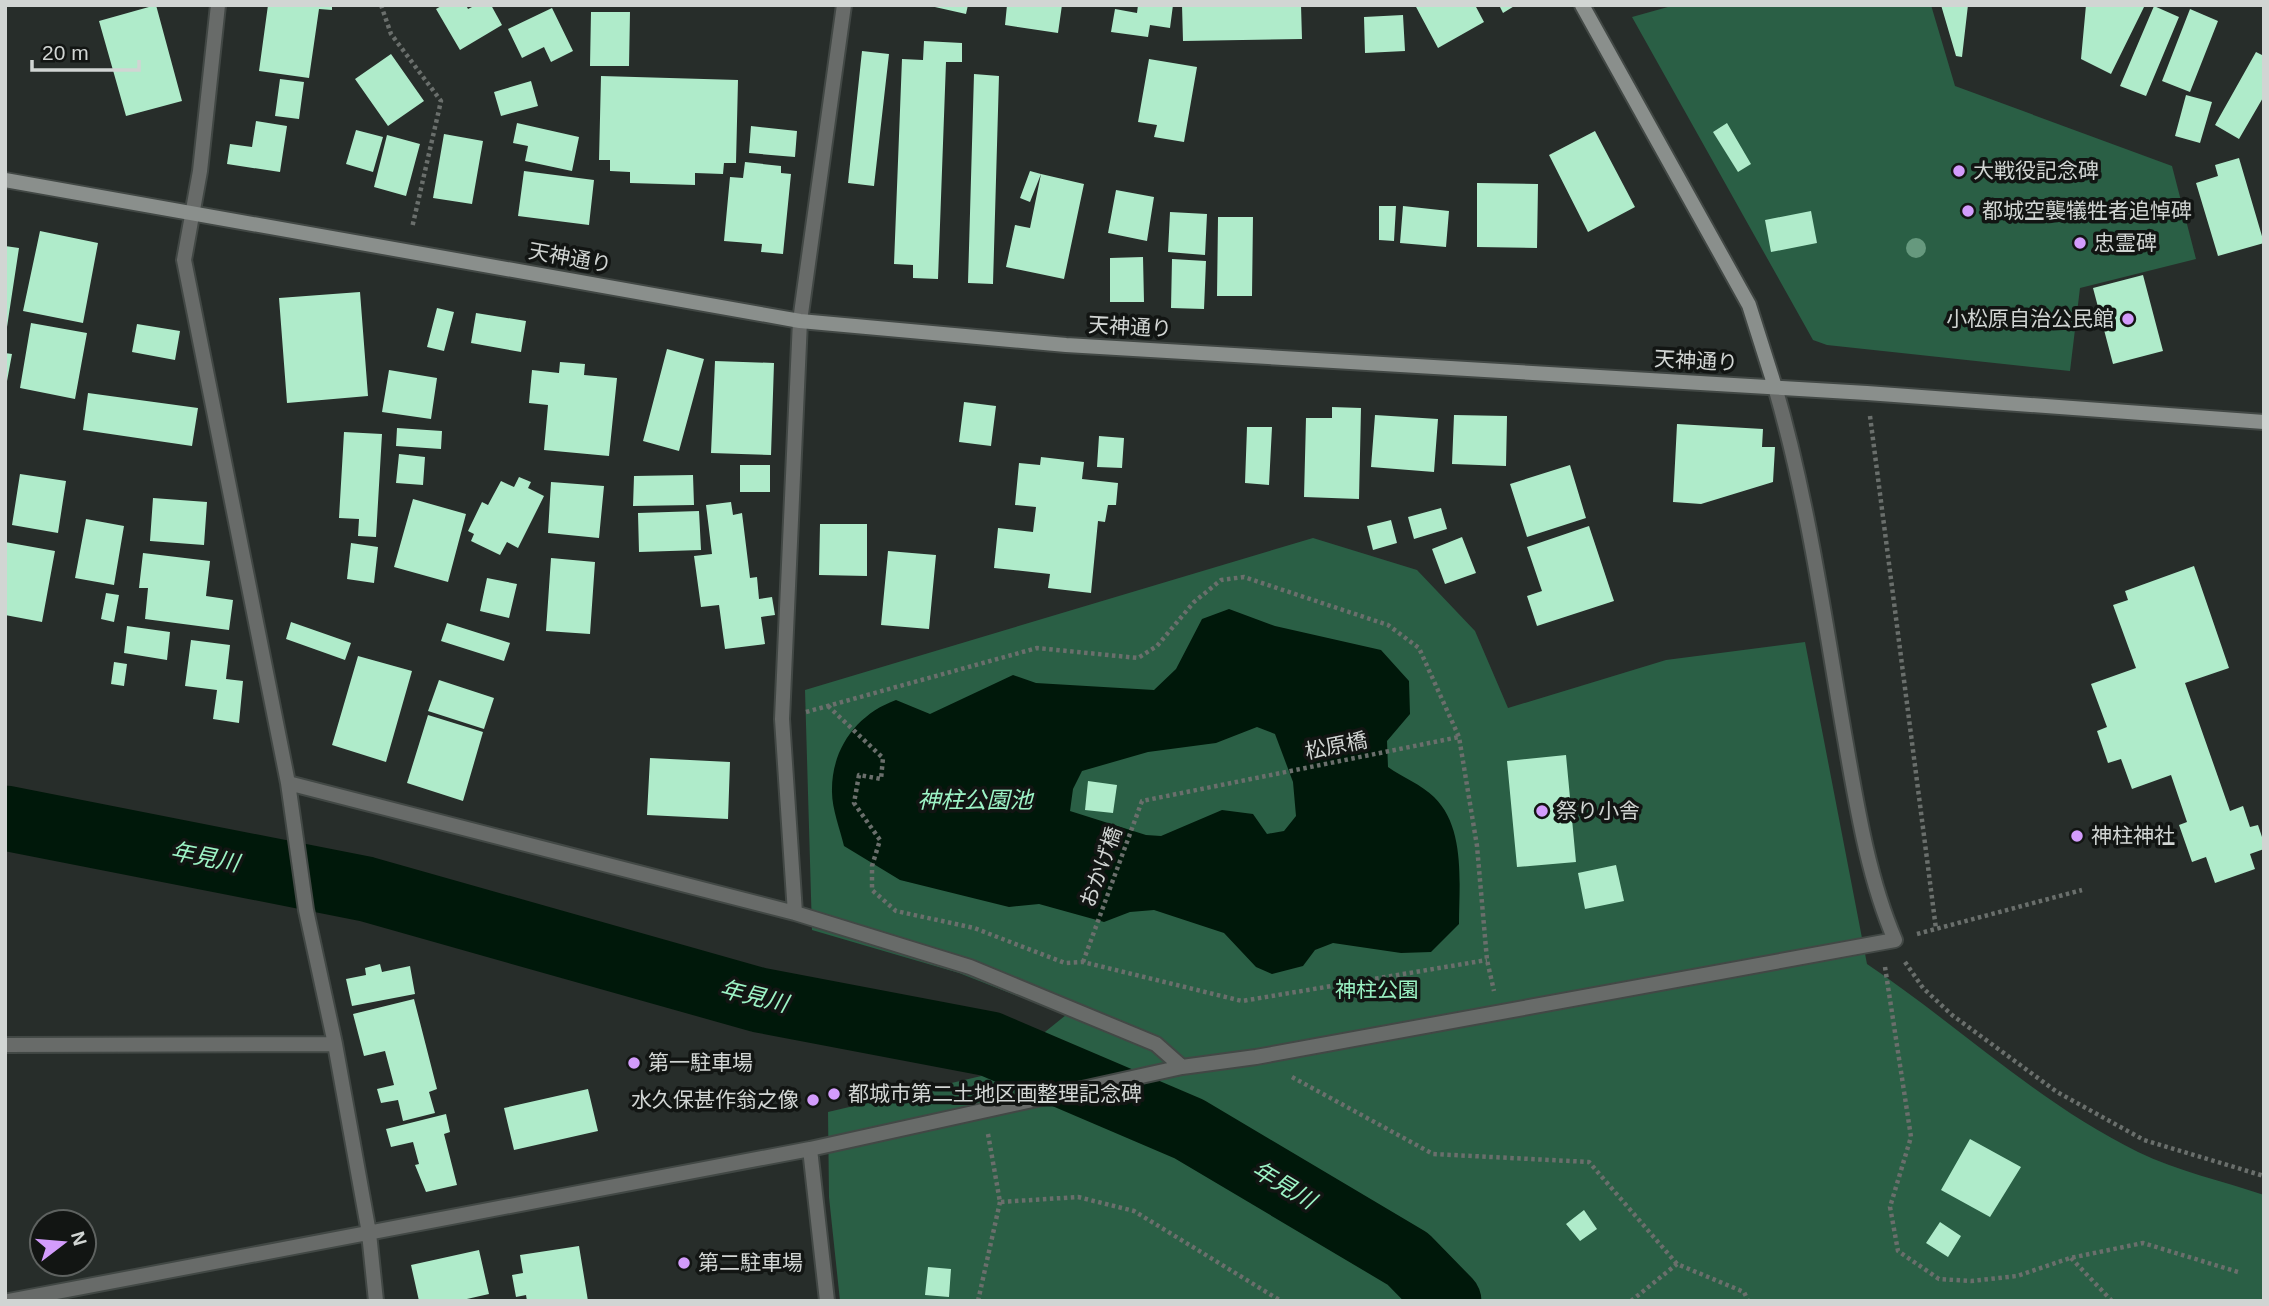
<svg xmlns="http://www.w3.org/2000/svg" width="2269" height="1306" viewBox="0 0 2269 1306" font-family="Arial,'Noto Sans JP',sans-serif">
<rect width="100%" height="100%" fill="#272d2a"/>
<path fill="#2a5f45" d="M 1675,5 L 1931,5 L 1955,86 L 2172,166 L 2196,259 L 2080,288 L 2070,371 L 1827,345 L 1813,340 L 1632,17 Z
M 1313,538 L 1417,570 L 1475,631 L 1508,708 L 1666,660 L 1805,642 L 1867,964 C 1958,1025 2038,1103 2138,1152 C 2177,1171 2223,1181 2264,1195 L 2264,1301 L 840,1301 L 829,1197 L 828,1112 L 994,1073 L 1066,1015 L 959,973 L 812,930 L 805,690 Z"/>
<path fill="#00180a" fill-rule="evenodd" d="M 1229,609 L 1275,626 L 1381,650 L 1409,681 L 1410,714 L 1387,741 L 1388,767 C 1402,777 1422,785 1434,797 C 1466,828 1459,884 1459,924 L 1431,952 L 1401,953 L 1333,943 L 1315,950 L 1303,966 L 1272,974 L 1256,967 L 1224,933 L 1154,910 L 1130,912 L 1104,922 L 1039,904 L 1009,907 L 900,880 L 844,846 C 840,829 832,809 832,792 C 831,749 857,714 896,700 L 930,714 L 1013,675 L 1036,683 L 1154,690 L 1176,669 L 1202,619 ZM 1257,727 L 1275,734 L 1293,782 L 1296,816 L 1284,831 L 1267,834 L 1253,814 L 1222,810 L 1161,836 L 1146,835 L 1070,811 L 1073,789 L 1082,771 L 1148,752 L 1216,743 Z"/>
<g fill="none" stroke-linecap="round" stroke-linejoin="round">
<path stroke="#00180a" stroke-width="65" d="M 5,818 L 366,889 L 759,1000 L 990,1044 L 1189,1129 L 1408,1259 L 1449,1301"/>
</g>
<path fill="#afebca" d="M 156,5 L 182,101 L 126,116 L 99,21 Z
M 268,5 L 332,5 L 332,10 L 319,9 L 309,78 L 259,71 Z
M 443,5 L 466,5 L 468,9 L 476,5 L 491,5 L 502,25 L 460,50 L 436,9 Z
M 926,5 L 968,5 L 966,14 Z
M 1007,5 L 1062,5 L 1058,33 L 1005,25 Z
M 1138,5 L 1173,5 L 1170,28 L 1150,25 L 1148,37 L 1111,32 L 1115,9 L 1137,13 Z
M 1182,5 L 1301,5 L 1302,39 L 1183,41 Z
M 1415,5 L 1475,5 L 1484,22 L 1438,48 Z
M 1499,5 L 1516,5 L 1503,13 Z
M 1941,5 L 1968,5 L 1962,57 L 1956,56 Z
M 2086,5 L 2145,5 L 2111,74 L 2081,59 Z
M 2154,6 L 2179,17 L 2146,96 L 2120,86 Z
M 552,8 L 573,51 L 551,62 L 544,47 L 522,58 L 508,29 Z
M 2190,9 L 2218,21 L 2190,92 L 2162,81 Z
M 591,12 L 630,12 L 629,66 L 590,66 Z
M 1403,15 L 1405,51 L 1365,53 L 1364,17 Z
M 924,41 L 962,43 L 962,62 L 946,62 L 938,279 L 913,278 L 913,265 L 894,264 L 902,59 L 923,60 Z
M 862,51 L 889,54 L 874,186 L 848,183 Z
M 2256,52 L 2264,56 L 2264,96 L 2239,139 L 2215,125 Z
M 391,54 L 424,101 L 388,126 L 355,79 Z
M 1149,59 L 1197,67 L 1184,142 L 1154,137 L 1157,125 L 1138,122 Z
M 974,74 L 999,76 L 993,284 L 968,283 Z
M 601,76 L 738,80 L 736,163 L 724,163 L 723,174 L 695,173 L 695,185 L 630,183 L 630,172 L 610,171 L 610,160 L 599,160 Z
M 280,79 L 304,82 L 299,119 L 275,116 Z
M 531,81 L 538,106 L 501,116 L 494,92 Z
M 2186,95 L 2212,102 L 2200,143 L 2175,136 Z
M 256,121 L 287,126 L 280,172 L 227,164 L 230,144 L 252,147 Z
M 517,123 L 579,137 L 572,171 L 525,161 L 528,146 L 513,143 Z
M 1727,123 L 1751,164 L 1738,172 L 1713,132 Z
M 751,126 L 797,131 L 795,157 L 749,153 Z
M 356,130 L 383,137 L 373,172 L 346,164 Z
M 1595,131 L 1635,207 L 1588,232 L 1549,155 Z
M 444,134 L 483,141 L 472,204 L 433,198 Z
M 387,135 L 420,144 L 406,196 L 374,187 Z
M 2239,158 L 2264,243 L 2218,256 L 2196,183 L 2218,176 L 2215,165 Z
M 745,162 L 781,166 L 781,173 L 791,174 L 783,254 L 761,252 L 762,244 L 724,241 L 730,177 L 743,178 Z
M 524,171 L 594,180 L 589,225 L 518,216 Z
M 1030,171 L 1041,174 L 1030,202 L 1020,198 Z
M 1041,174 L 1084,184 L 1064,279 L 1006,267 L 1015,225 L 1030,228 Z
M 1477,183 L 1538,184 L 1537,248 L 1477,247 Z
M 1116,190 L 1154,197 L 1147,241 L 1108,233 Z
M 1379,206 L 1396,206 L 1394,241 L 1379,240 Z
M 1403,206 L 1449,211 L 1446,247 L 1400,243 Z
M 1811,211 L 1817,243 L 1771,252 L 1765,220 Z
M 1170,212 L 1207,214 L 1205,255 L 1168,252 Z
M 1218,217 L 1253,217 L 1252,296 L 1217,296 Z
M 40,231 L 98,243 L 83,323 L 23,311 Z
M 5,246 L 19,248 L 7,327 L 5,326 Z
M 1143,257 L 1144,302 L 1110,302 L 1110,258 Z
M 1172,259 L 1206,261 L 1204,309 L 1171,308 Z
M 2143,275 L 2163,351 L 2113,364 L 2093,288 Z
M 360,292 L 368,396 L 287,403 L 279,298 Z
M 437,308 L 454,312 L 444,351 L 427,347 Z
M 476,313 L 526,321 L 521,352 L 471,343 Z
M 31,323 L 87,333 L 75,399 L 20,388 Z
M 137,324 L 180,331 L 175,360 L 132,352 Z
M 667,349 L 704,359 L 679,451 L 643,441 Z
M 5,353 L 12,354 L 7,381 L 5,381 Z
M 715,361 L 774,363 L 771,455 L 711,453 Z
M 560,362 L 585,364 L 584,375 L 617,378 L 609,456 L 544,450 L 548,405 L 529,403 L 532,370 L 559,373 Z
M 389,370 L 437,378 L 431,419 L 382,412 Z
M 88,393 L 198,408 L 192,446 L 83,430 Z
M 964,402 L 996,406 L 991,446 L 959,442 Z
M 1332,407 L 1361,408 L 1359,499 L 1304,497 L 1306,418 L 1332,418 Z
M 1375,415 L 1438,419 L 1434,472 L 1371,467 Z
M 1454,415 L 1507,416 L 1506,466 L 1452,464 Z
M 1677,424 L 1763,429 L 1762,447 L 1775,447 L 1773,482 L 1701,504 L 1673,502 Z
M 1247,427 L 1272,427 L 1269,485 L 1245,483 Z
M 397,428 L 442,431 L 441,449 L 396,446 Z
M 344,432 L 382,434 L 376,537 L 358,536 L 359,519 L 339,518 Z
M 1099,436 L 1124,438 L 1122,468 L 1097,467 Z
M 399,454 L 425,457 L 423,485 L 396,483 Z
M 1041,457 L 1084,462 L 1082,479 L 1118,483 L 1116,505 L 1108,505 L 1105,522 L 1098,521 L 1091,593 L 1048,588 L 1050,574 L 994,568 L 998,528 L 1033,532 L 1036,507 L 1015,505 L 1019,463 L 1040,465 Z
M 740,465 L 770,465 L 770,492 L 740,492 Z
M 1570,465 L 1586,518 L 1527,537 L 1510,484 Z
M 20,474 L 66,481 L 58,533 L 12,525 Z
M 693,475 L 694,505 L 633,506 L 634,476 Z
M 519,477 L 531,482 L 528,488 L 544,496 L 518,548 L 507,542 L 500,555 L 471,541 L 474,534 L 468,531 L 482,502 L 488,505 L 501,481 L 514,487 Z
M 551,482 L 604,486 L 599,538 L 548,533 Z
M 153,498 L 207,502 L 204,545 L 150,541 Z
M 413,499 L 466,514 L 448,582 L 394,567 Z
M 731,502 L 733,515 L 742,513 L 750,578 L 757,577 L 759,599 L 772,597 L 775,615 L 761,617 L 765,644 L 725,649 L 719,605 L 701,607 L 694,556 L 712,554 L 706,505 Z
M 1441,508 L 1447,529 L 1414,539 L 1408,517 Z
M 699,511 L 701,550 L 639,552 L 638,513 Z
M 86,519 L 124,526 L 114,585 L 75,578 Z
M 1391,520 L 1397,543 L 1373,550 L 1367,526 Z
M 820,524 L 867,524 L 867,576 L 819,575 Z
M 1589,526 L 1614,601 L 1537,626 L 1527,596 L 1542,591 L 1527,547 Z
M 1462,537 L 1476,573 L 1445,584 L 1432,549 Z
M 5,542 L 55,551 L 42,622 L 5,615 Z
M 351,543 L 378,547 L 374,583 L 347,579 Z
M 888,551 L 936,555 L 929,629 L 881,625 Z
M 143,553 L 210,561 L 206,596 L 233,600 L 229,630 L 145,619 L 148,588 L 139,588 Z
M 551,558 L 595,562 L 590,634 L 546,631 Z
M 2194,566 L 2229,668 L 2185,683 L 2230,811 L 2243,806 L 2250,827 L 2258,825 L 2264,843 L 2264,849 L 2250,854 L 2255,869 L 2215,883 L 2206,857 L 2192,862 L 2179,825 L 2187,822 L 2171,775 L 2132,789 L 2121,759 L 2108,763 L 2097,731 L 2107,727 L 2091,684 L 2136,668 L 2113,605 L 2128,600 L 2125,591 Z
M 487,578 L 517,584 L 509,618 L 480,611 Z
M 106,593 L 119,595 L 114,622 L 101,619 Z
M 291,622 L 351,643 L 345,660 L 286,639 Z
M 447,623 L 510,643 L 504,661 L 441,641 Z
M 127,626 L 170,632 L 167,660 L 124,653 Z
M 191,640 L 230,645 L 226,679 L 243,681 L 239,723 L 213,719 L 217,690 L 185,686 Z
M 358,656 L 412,671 L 386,762 L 332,745 Z
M 114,662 L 127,664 L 124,686 L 111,684 Z
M 439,680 L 494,698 L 484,729 L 428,711 Z
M 428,715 L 483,732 L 463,801 L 407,783 Z
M 1566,755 L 1576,862 L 1517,867 L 1507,761 Z
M 650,758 L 730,762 L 728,819 L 647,815 Z
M 1088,781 L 1117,785 L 1113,813 L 1085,810 Z
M 1616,865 L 1624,901 L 1585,909 L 1578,873 Z
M 380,964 L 382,972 L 410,966 L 415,994 L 352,1006 L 346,979 L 366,975 L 365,968 Z
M 414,999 L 437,1089 L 429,1092 L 435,1113 L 403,1121 L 398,1100 L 381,1103 L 377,1089 L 394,1085 L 385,1051 L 364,1056 L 353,1014 Z
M 588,1089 L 598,1131 L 514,1150 L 504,1108 Z
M 446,1114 L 450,1132 L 444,1134 L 457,1185 L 426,1192 L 415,1165 L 419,1164 L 413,1142 L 391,1147 L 386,1129 Z
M 1970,1139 L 2021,1167 L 1990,1217 L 1941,1190 Z
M 1584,1210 L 1597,1229 L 1580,1241 L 1566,1224 Z
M 1940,1222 L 1961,1236 L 1948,1257 L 1926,1243 Z
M 579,1246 L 588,1301 L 527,1301 L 526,1295 L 516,1297 L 512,1275 L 523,1273 L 520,1255 Z
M 479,1250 L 489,1294 L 458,1301 L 419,1301 L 411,1265 Z
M 928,1267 L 951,1269 L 949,1297 L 925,1295 Z"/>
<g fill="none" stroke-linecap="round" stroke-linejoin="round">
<defs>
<path id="street" d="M 218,5 L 200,171 L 184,260 L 288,783 L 306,910 L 335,1044 L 369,1233 L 376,1301
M 288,783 L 795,913 L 970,967 L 1156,1044 L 1182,1067
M 795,913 L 782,719 L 800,321 L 844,5
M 5,1045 L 335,1044
M 810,1149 L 827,1301
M 9,1301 L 810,1149 L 1182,1067 L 1256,1057 L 1895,940 C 1867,875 1856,801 1844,733 C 1824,617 1808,500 1775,387"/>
<path id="secondary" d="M 1582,5 L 1749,305 L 1775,387
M 5,180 L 800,321 L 1066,345 L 1867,393 L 2264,422"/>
</defs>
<use href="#street" stroke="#424845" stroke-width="18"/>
<use href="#secondary" stroke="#424845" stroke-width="18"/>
<path stroke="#6a6f6c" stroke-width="4.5" stroke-dasharray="3.5 3.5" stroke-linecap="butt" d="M 381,5 L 391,34 L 441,101 L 412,228
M 1870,416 L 1936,929
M 828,706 L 883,758 L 881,779 L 859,775 L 854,803 L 880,840 L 872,866 L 872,890 L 896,911 L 974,928 L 1065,963 L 1083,962 L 1242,1001 L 1487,960
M 806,712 L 1037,648 L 1138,658 L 1157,646 L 1194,602 L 1221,580 L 1244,577 L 1388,625 L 1419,648 L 1459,737 L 1477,846 L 1487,960 L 1494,991
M 1917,934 L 2082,890
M 1083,962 L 1142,801 L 1459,737
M 1905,962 L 1923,988 L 1952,1015 L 2057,1092 L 2144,1140 L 2264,1176
M 1885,967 L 1911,1137 L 1890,1207 L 1898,1251 L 1939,1279 L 1971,1281 L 2017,1276 L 2070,1258 L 2143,1243 L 2238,1272
M 1292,1077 L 1433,1154 L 1589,1162 L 1677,1264 L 1744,1292 L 1748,1301
M 988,1134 L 1000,1202 L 1078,1197 L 1134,1211 L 1281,1301
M 2071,1258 L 2112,1301
M 978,1301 L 1000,1202
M 1631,1301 L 1677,1264"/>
<use href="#street" stroke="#686b69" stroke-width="14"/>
<use href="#secondary" stroke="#8a8f8c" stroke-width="14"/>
</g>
<circle fill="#66997e" cx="1916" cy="248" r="10"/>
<g fill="#d39cfc" stroke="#121513" stroke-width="2.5">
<circle cx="1959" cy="171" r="7"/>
<circle cx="1968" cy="211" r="7"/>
<circle cx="2080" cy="243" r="7"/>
<circle cx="2128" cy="319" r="7"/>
<circle cx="1542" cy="811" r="7"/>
<circle cx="2077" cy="836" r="7"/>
<circle cx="634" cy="1063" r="7"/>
<circle cx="834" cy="1094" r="7"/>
<circle cx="813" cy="1100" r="7"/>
<circle cx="684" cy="1263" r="7"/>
</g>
<g text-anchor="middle" stroke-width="7" stroke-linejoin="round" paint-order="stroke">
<g font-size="21" fill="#d1d5d3" stroke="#121513" text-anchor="start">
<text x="1973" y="178">大戦役記念碑</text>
<text x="1982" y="218">都城空襲犠牲者追悼碑</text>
<text x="2094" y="250">忠霊碑</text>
<text x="2114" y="326" text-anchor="end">小松原自治公民館</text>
<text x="1556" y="818">祭り小舎</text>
<text x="2091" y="843">神柱神社</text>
<text x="648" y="1070">第一駐車場</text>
<text x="848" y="1101">都城市第二土地区画整理記念碑</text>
<text x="799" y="1107" text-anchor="end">水久保甚作翁之像</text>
<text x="698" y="1270">第二駐車場</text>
</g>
<g font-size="21" fill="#d1d5d3" stroke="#121513">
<text transform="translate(570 258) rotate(10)" y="7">天神通り</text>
<text transform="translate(1130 327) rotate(3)" y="7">天神通り</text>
<text transform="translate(1696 361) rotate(3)" y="7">天神通り</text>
<text transform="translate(1336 746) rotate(-11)" y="7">松原橋</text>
<text transform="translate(1101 867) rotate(-70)" y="7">おかげ橋</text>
</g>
<g font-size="21" fill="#9af1c3" stroke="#121513">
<text x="1377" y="997">神柱公園</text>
</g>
<g font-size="23" font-style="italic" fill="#9df4c6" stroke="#121513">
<text x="975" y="808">神柱公園池</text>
<text transform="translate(205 857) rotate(11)" y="8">年見川</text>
<text transform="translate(754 996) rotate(14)" y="8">年見川</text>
<text transform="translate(1284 1185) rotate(31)" y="8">年見川</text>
</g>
</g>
<rect width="2269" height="1306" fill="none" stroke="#d1d5d3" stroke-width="14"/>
<g transform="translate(63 1243) rotate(74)"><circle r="33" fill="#121513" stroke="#5e6260" stroke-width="2"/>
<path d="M0-5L12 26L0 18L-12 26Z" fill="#d39cfc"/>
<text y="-10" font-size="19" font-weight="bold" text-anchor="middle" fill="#d1d5d3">N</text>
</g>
<path d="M32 60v10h107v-10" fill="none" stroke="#d1d5d3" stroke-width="3.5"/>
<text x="42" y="60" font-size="21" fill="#d1d5d3" stroke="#121513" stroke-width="5" paint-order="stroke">20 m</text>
</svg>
